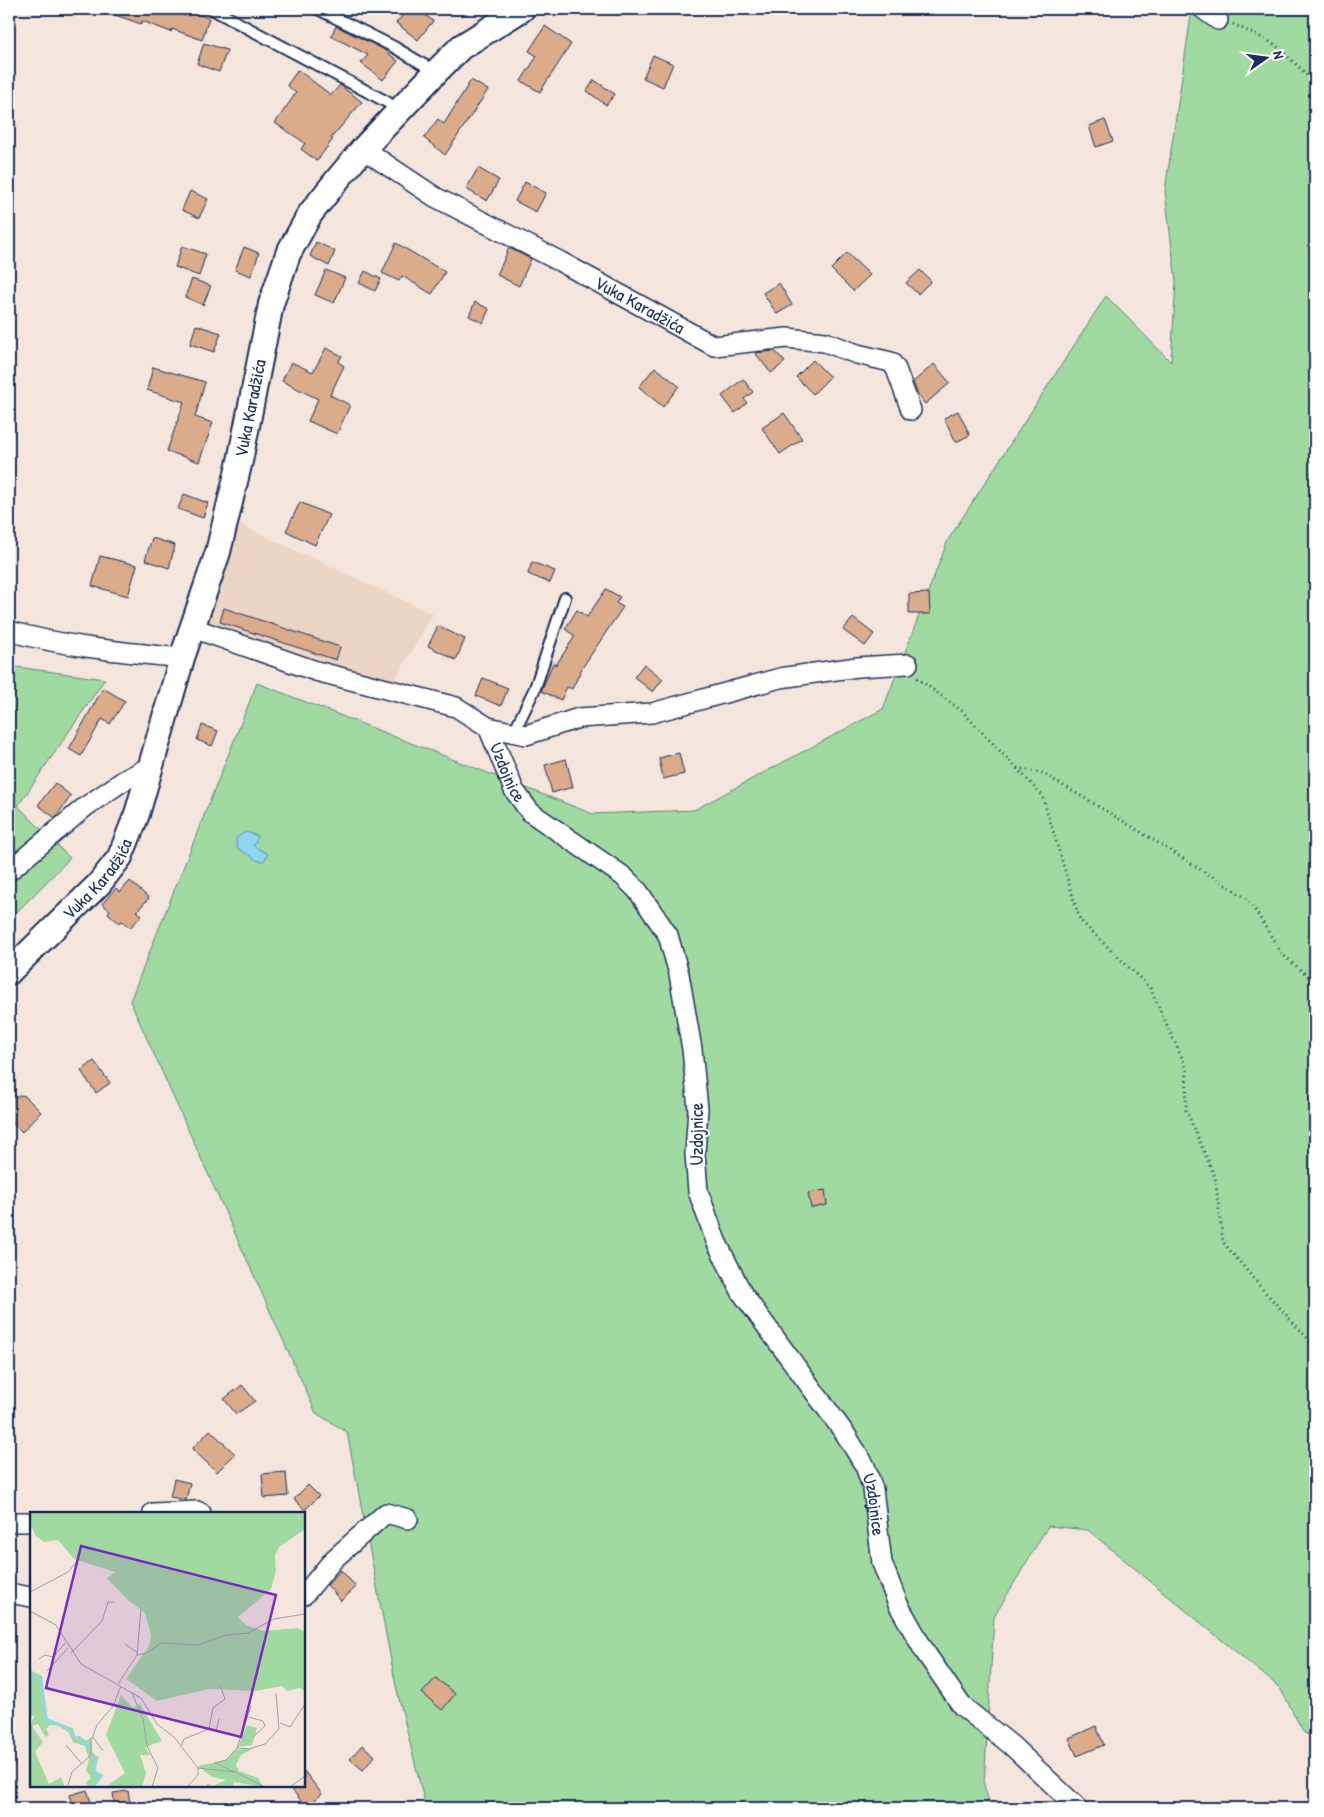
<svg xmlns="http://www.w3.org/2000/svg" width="1324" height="1817" viewBox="0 0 1324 1817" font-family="'Patrick Hand',sans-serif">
<rect width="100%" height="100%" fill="#f4e6dc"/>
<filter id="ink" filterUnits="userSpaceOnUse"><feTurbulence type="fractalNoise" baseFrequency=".02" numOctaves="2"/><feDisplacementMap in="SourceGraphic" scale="10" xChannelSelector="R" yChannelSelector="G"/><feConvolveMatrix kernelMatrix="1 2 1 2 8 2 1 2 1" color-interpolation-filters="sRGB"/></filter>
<g filter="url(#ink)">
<path fill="#ecd5c4" d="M 239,524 L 433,614 L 393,683 L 210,623 Z"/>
<path fill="#a1daa0" stroke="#5e847f" d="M 1192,9 L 1315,9 L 1315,1738 L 1304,1733 L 1280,1688 L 1088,1530 L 1048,1526 L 994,1617 L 984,1785 L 991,1808 L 426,1808 L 396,1686 L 347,1432 L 316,1413 L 130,1001 L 257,683 L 593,814 L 694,810 L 883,709 L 948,540 L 1106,296 L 1171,362 L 1176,281 L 1165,191 Z
M 9,666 L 105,679 L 18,806 L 70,858 L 9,920 Z"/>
<path fill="#8fd6f1" stroke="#6193b6" d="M 246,832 L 258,836 L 254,846 L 268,854 L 264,861 L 258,861 L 237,848 L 236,838 Z"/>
<path fill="#daac8b" stroke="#1b2f5e" d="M 105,9 L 167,9 L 185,16 L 187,11 L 209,18 L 202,40 L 172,29 L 171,32 L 142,21 L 141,24 L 104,11 Z
M 408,9 L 417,9 L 433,21 L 418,40 L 396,23 Z
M 336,26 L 383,49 L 398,61 L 383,80 L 361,63 L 368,55 L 331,36 Z
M 545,26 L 571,44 L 540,92 L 521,81 L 537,56 L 529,51 Z
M 204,43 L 227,50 L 219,72 L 197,64 Z
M 653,55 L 673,64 L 663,87 L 643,78 Z
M 298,70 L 331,95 L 340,85 L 362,102 L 331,138 L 333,139 L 317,161 L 301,149 L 305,143 L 275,123 L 296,93 L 287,85 Z
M 471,80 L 488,90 L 445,155 L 424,138 L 438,119 L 444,124 Z
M 594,80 L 615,94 L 606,105 L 587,91 Z
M 1105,120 L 1113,141 L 1096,147 L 1089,126 Z
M 478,168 L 499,180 L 487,201 L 466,189 Z
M 525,182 L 546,193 L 536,212 L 515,201 Z
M 190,191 L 208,199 L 199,218 L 182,210 Z
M 316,242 L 335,251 L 329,266 L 310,256 Z
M 396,243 L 445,272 L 432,294 L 402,276 L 399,281 L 382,273 Z
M 182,246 L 206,254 L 199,276 L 175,267 Z
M 244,247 L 259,253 L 251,276 L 235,270 Z
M 509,248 L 531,259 L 519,286 L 497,275 Z
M 847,253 L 870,275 L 853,291 L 831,269 Z
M 326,270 L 345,278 L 334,303 L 315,295 Z
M 920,270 L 931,281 L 918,294 L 906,283 Z
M 365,271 L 381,279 L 375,291 L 359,283 Z
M 192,279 L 211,286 L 203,305 L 185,297 Z
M 779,283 L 792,305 L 777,314 L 763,293 Z
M 475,302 L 489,309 L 483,323 L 469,316 Z
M 196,325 L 221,333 L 214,352 L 190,344 Z
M 326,348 L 342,356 L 338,362 L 344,366 L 330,395 L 350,405 L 337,434 L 308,421 L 318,399 L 282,381 L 291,362 L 313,372 Z
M 775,351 L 785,362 L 771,373 L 755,353 Z
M 813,360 L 830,377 L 813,394 L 796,377 Z
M 934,364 L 950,383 L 925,404 L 918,395 L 913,382 Z
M 153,367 L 205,382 L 195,417 L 213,423 L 199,462 L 167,451 L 184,402 L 147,390 Z
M 655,367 L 679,386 L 663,407 L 639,387 Z
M 743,379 L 753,392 L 744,399 L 747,403 L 735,413 L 722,396 Z
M 958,411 L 970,435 L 956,442 L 944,418 Z
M 784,413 L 802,439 L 780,454 L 762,428 Z
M 184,494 L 208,503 L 203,518 L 178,509 Z
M 300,502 L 329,515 L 315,545 L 286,531 Z
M 152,538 L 175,545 L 169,568 L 145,560 Z
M 100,556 L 137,565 L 128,596 L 92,586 Z
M 532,562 L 555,571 L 550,583 L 528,574 Z
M 606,589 L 620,597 L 616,603 L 623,607 L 582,668 L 572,689 L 567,687 L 561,700 L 541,691 L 553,663 L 556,665 L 575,636 L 565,629 L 577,610 L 587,617 Z
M 929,593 L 930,614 L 909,614 L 909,594 Z
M 224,608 L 340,647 L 336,660 L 220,622 Z
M 853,618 L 874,634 L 865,646 L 843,630 Z
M 438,626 L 465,639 L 456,660 L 428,646 Z
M 644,664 L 663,679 L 653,692 L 634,677 Z
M 483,678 L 508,688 L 501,706 L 476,696 Z
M 103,688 L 125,701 L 110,724 L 102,719 L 81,756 L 69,749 Z
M 202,725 L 218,731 L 212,746 L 197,740 Z
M 679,753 L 684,774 L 663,779 L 659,758 Z
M 566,759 L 573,787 L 552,793 L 545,765 Z
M 55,783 L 71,796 L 55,818 L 38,805 Z
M 130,881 L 149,898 L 137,911 L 142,915 L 130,928 L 122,921 L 119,923 L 108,913 L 110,910 L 102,904 L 116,888 L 120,892 Z
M 94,1061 L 110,1083 L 96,1093 L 81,1071 Z
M 9,1090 L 17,1097 L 20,1095 L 25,1096 L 41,1112 L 22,1132 L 9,1120 Z
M 825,1190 L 827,1205 L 811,1208 L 808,1193 Z
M 242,1385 L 255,1401 L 236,1414 L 224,1399 Z
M 210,1430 L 235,1454 L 217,1472 L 192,1449 Z
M 286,1472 L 288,1496 L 264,1498 L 262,1474 Z
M 174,1479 L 190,1483 L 186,1500 L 170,1497 Z
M 308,1485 L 319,1496 L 305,1510 L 294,1499 Z
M 341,1570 L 356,1587 L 341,1601 L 327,1585 Z
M 436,1678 L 455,1694 L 442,1710 L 422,1693 Z
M 1096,1726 L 1104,1745 L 1077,1756 L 1069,1738 Z
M 362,1745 L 375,1756 L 363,1770 L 350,1759 Z
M 304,1771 L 322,1794 L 306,1807 L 289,1786 L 304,1786 Z
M 87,1790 L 93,1808 L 74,1808 L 70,1795 Z
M 128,1791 L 131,1808 L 115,1808 L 113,1793 Z"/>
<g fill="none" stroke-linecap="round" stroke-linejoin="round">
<defs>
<path id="service" d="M 212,9 L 387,102 L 399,111
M 318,9 L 394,47 L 436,72
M 514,732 L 535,688 L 565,598"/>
<g id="minor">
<path d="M 1203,9 L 1218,20"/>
<path id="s1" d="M 363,149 L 435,197 L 561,262 L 714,346 L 787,338 L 825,342 L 857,354 L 891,362 L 896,369 L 911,410"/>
<path id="s2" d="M 193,628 L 316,671 L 456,707 L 488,727 L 514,790 L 530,812 L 623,876 L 638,891 L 668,935 L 679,974 L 692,1049 L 698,1109 L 695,1154 L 698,1191 L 716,1241 L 742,1293 L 846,1435 L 865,1466 L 873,1489 L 882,1563 L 898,1604 L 925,1652 L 962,1706 L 1011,1745 L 1078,1808"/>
<path d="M 9,631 C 65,647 124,652 182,658"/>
<path d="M 488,727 L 526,735 L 579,718 L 652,713 L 780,678 L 857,667 L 908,664"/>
<path d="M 9,871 L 85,807 L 123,781 L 153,765"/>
<path d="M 153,1513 L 197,1511 L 201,1513"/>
<path d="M 9,1522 L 31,1522"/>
<path d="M 9,1593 L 31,1597"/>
<path d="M 304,1595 L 334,1559 L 386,1513 L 408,1519"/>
</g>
<g id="tertiary">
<path id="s3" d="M 9,972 L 99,884 L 120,857 L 137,814 L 182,658 L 218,552 L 240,461 L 271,304 L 288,254 L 310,214 L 337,180 L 363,149 L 436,72 L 461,47 L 522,9"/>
</g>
</defs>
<use href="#service" stroke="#1b2f5e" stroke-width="14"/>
<use href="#minor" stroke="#1b2f5e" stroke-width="22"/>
<use href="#tertiary" stroke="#1b2f5e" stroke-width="28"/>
<path stroke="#1b2f5e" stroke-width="3" stroke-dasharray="1 4" stroke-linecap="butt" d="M 1233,24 L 1276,45 L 1315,83
M 917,678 L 962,711 L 1042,795 L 1080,920 L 1150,988 L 1187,1069 L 1186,1110 L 1215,1177 L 1223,1242 L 1264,1291 L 1315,1346
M 1017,768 L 1042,773 L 1123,821 L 1248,899 L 1282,954 L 1315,982"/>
<use href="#service" stroke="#fff" stroke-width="10"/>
<use href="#minor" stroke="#fff" stroke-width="19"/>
<use href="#tertiary" stroke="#fff" stroke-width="24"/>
</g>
</g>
<g text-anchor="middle" stroke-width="4" stroke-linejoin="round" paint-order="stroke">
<g font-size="18" fill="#1b2f5e" stroke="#fff">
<text dy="6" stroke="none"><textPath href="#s1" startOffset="318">Vuka Karadžića</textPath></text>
<text dy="6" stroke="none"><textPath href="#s3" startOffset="628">Vuka Karadžića</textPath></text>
<text dy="6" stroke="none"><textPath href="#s2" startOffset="362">Uzdojnice</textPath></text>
<text dy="6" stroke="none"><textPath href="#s3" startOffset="129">Vuka Karadžića</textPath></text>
<text transform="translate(697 1134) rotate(-90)" y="6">Uzdojnice</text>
<text dy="6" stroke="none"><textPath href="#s2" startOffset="1218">Uzdojnice</textPath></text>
</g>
</g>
<g transform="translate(30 1512)">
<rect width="275" height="275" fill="#f4e6dc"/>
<path d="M 0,0 L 275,0 L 275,17 L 249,35 L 245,43 L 246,59 L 241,77 L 208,105 L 216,113 L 233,119 L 268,116 L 275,120 L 275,179 L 270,176 L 257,179 L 252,174 L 226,179 L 179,177 L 127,189 L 96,167 L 119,134 L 121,123 L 115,101 L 99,89 L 77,66 L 85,60 L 44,47 L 28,28 L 14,30 L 6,24 L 0,12 ZM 0,158 L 12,164 L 18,209 L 43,216 L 45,225 L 50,224 L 56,229 L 61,225 L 62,240 L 69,246 L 64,258 L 73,263 L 64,275 L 58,275 L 56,270 L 61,266 L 56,258 L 59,247 L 55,234 L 43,230 L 39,221 L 29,214 L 20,213 L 16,217 L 19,222 L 16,226 L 8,212 L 2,214 L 13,230 L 5,240 L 19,272 L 31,265 L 35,275 L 0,275 L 0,215 L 4,204 L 0,204 ZM 91,183 L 103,196 L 110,192 L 132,229 L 115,235 L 120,243 L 110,243 L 116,261 L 112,275 L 76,275 L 95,261 L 76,223 ZM 217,213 L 227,216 L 222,233 L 208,235 ZM 224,236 L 211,243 L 206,253 L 209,259 L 228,266 L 233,275 L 204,270 L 202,275 L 177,275 L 177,271 L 183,274 L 196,268 L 182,265 L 168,254 L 196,248 L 205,238 Z" fill="#a1daa0"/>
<path fill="none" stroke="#8fd6f1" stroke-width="2.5" d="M 0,163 L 11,168 L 16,207 L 36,215 L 47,227 L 55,229 L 59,237M 62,243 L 66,251 L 64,260 L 71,265 L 63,275"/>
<path fill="none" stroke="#9d9daa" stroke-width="1" d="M 0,80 L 38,60 L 50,46M 0,99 L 26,113 L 51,152 L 111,186 L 127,212 L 144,225 L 168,256 L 205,260 L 235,275M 95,132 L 108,141M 41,141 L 72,109 L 78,90 L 84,90M 107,143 L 111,97M 9,147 L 15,143 L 23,145 L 35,131M 17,159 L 38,136M 88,172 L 107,143 L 117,141 L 131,131 L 168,133 L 196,123 L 218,121 L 244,107 L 275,102M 102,181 L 113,207 L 117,234 L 128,256 L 122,275M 219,205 L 233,209 L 235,214 L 223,225M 250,211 L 260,215 L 275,192M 179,217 L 186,219 L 189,207M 63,225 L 73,239M 36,233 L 52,252M 151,234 L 154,227 L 179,217 L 183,196 L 195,187 L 190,173M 207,236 L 219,237 L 235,232 L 249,217 L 246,181M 205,260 L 185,251 L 196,248 L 207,236 L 221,194M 38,273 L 42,260 L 61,243 L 61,229 L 67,213 L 83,194 L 91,174M 157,275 L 168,263 L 168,256M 260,275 L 275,264"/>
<path fill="#7b2cbf" fill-opacity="0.15" stroke="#7b2cbf" stroke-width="2.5" d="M 51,34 L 246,83 L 211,225 L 16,176 Z"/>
<rect width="275" height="275" fill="none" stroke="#1b2f5e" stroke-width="2.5"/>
</g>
<rect width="1324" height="1817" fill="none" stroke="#fff" stroke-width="30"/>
<rect x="15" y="15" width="1294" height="1787" fill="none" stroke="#1b2f5e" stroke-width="2" filter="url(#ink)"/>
<g transform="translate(1266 58) rotate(76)" stroke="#ffffff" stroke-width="4" paint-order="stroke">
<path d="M0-4L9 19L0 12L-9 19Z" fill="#1b2f5e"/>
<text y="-8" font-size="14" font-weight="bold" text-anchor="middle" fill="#1b2f5e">N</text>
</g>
</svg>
